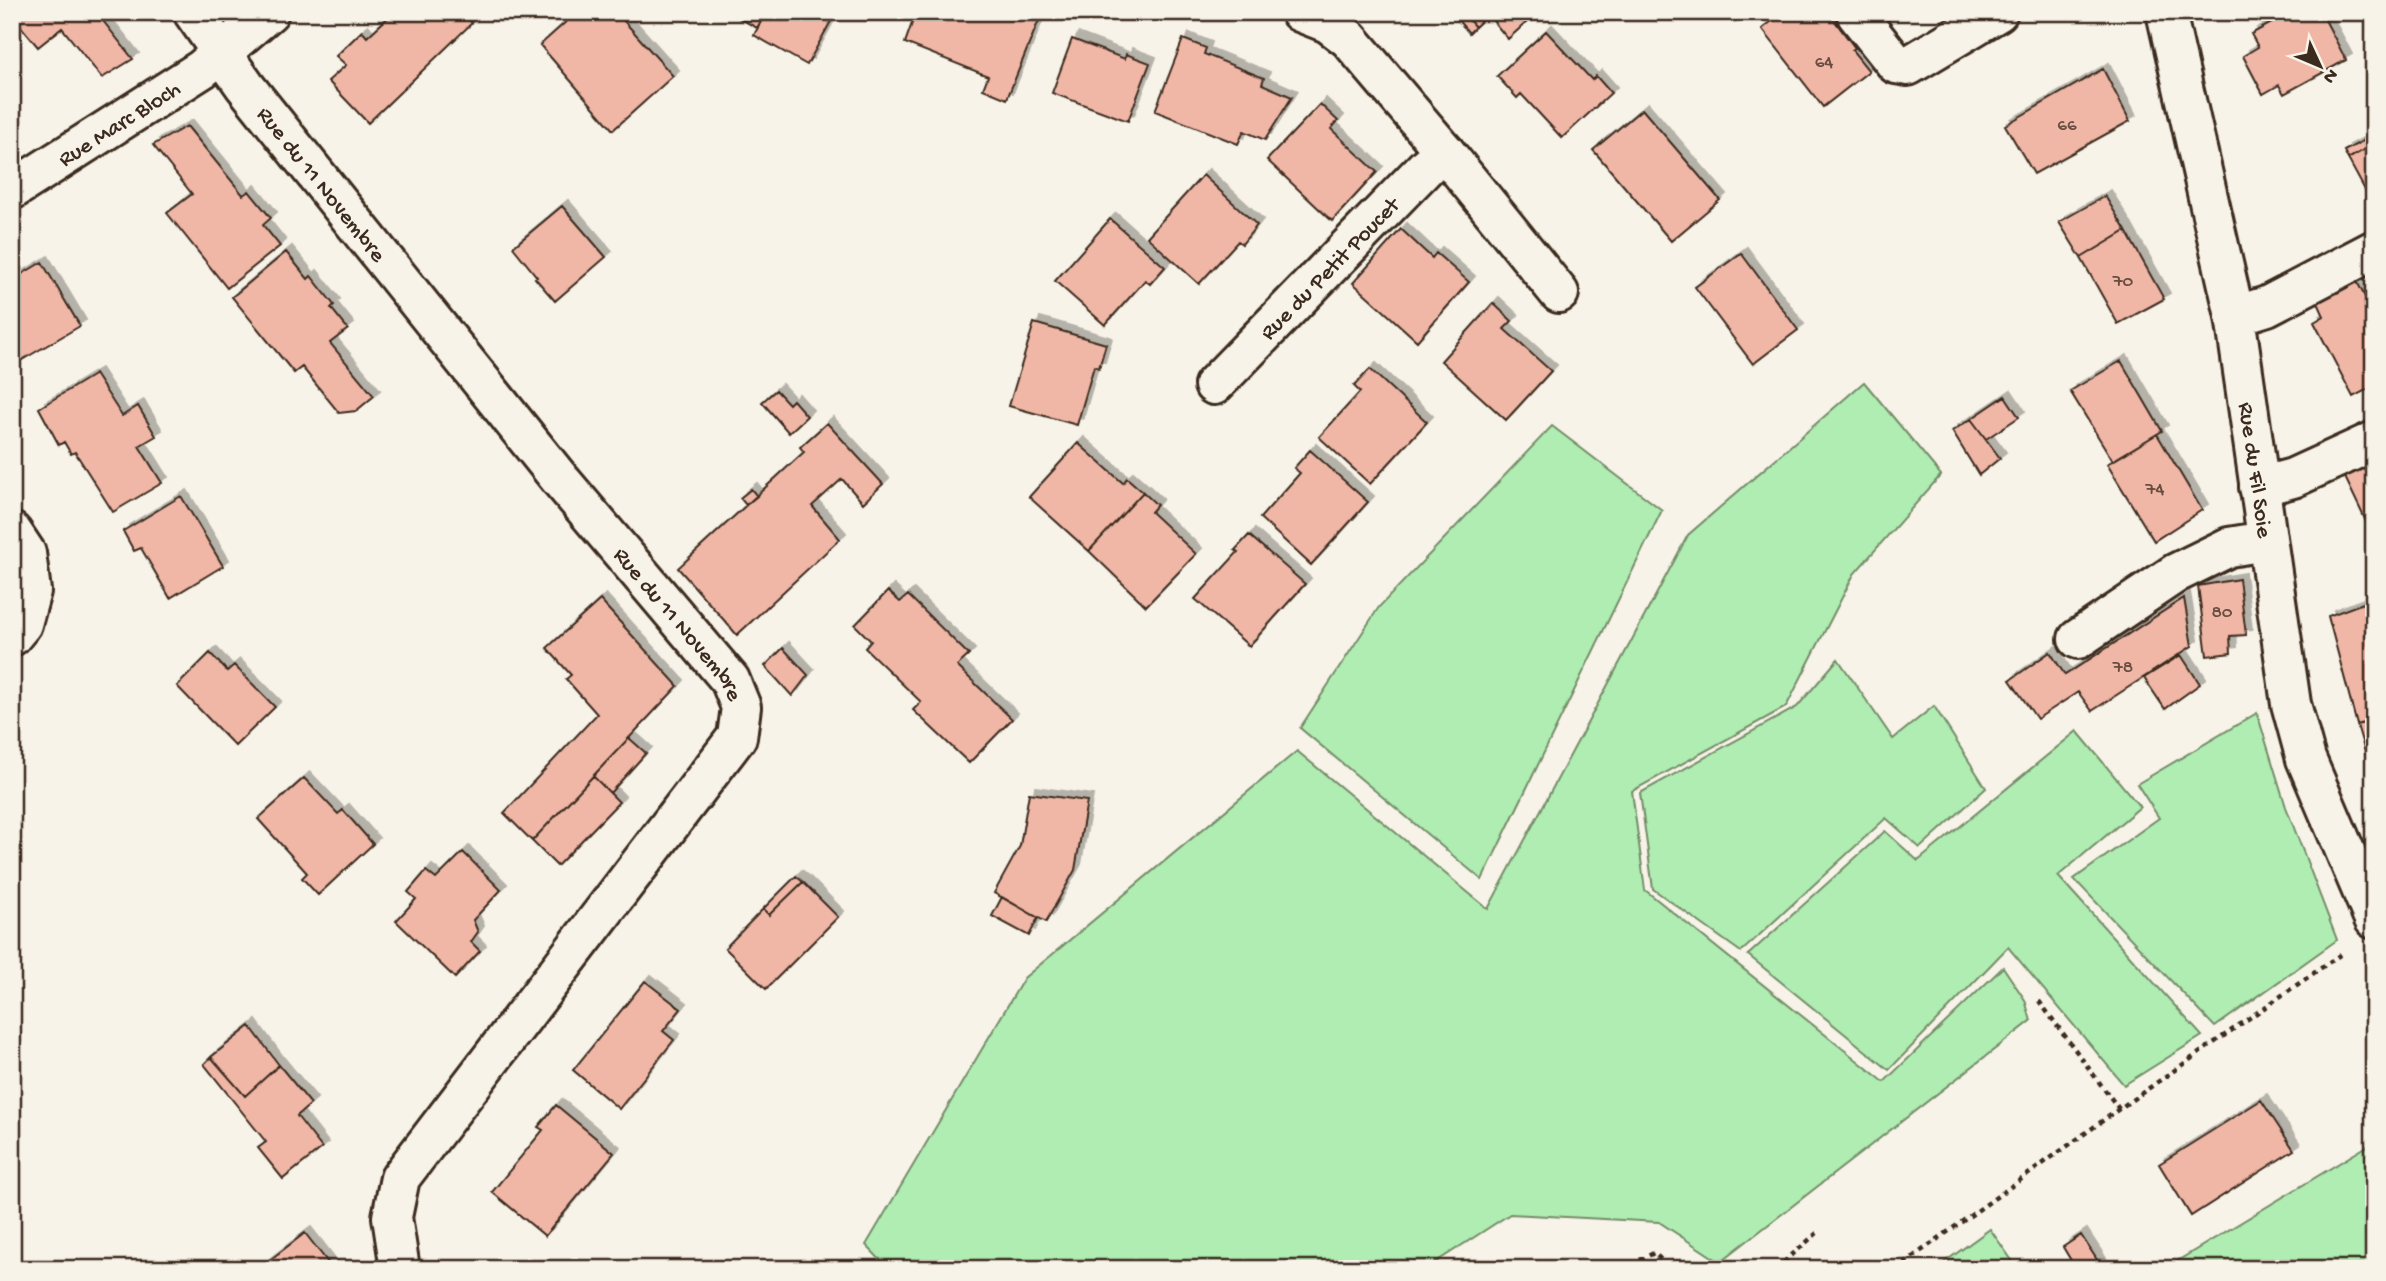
<svg xmlns="http://www.w3.org/2000/svg" width="2386" height="1281" viewBox="0 0 2386 1281" font-family="'Gochi Hand',sans-serif">
<defs>
<filter id="shadow"><feDropShadow dx="6" dy="-6" stdDeviation="0" flood-color="#0004"/></filter>
</defs>
<rect width="100%" height="100%" fill="#f7f3e8"/>
<filter id="ink" filterUnits="userSpaceOnUse"><feTurbulence type="fractalNoise" baseFrequency=".0143" numOctaves="2"/><feDisplacementMap in="SourceGraphic" scale="14" xChannelSelector="R" yChannelSelector="G"/><feConvolveMatrix kernelMatrix="1 2 1 2 8 2 1 2 1" color-interpolation-filters="sRGB"/></filter>
<g filter="url(#ink)">
<path fill="#afedb3" stroke="#758c68" stroke-width="2" d="M 1864,382 L 1941,475 L 1854,574 L 1786,707 L 1632,791 L 1645,890 L 1884,1082 L 2003,967 L 2025,1000 L 2031,1021 L 1720,1262 L 1659,1222 L 1510,1214 L 1433,1264 L 1434,1269 L 889,1269 L 866,1245 L 1024,978 L 1297,751 L 1488,909 L 1688,535 Z
M 1552,426 L 1662,510 L 1482,880 L 1300,728 L 1379,607 Z
M 1838,659 L 1893,739 L 1934,706 L 1986,788 L 1920,848 L 1886,818 L 1741,952 L 1653,889 L 1640,793 L 1797,707 Z
M 2257,713 L 2286,807 L 2337,940 L 2215,1027 L 2074,879 L 2159,818 L 2137,784 Z
M 2077,731 L 2140,807 L 2058,876 L 2202,1036 L 2124,1085 L 2008,947 L 1889,1070 L 1748,955 L 1885,831 L 1918,861 Z
M 2374,1142 L 2374,1269 L 2164,1269 Z
M 1990,1229 L 2018,1269 L 1935,1269 Z"/>
<path fill="#f0b7a7" stroke="#3b2a1e" stroke-width="2" filter="url(#shadow)" d="M 12,12 L 96,12 L 133,59 L 102,78 L 62,28 L 38,47 L 12,16 Z
M 394,12 L 463,12 L 472,23 L 368,123 L 328,81 L 346,65 L 336,56 L 362,31 L 367,37 Z
M 577,12 L 616,12 L 673,76 L 613,130 L 540,45 Z
M 728,12 L 766,12 L 757,28 Z
M 766,12 L 836,12 L 807,65 L 754,35 Z
M 916,12 L 1006,12 L 1011,15 L 1012,12 L 1035,12 L 1041,15 L 1007,99 L 983,89 L 988,76 L 905,43 Z
M 1462,12 L 1475,27 L 1469,33 L 1456,18 Z
M 1462,12 L 1538,12 L 1508,39 L 1488,15 L 1475,27 Z
M 1783,12 L 1828,12 L 1855,48 L 1852,50 L 1869,71 L 1823,107 L 1762,29 Z
M 2292,12 L 2321,12 L 2346,60 L 2284,94 L 2279,85 L 2263,94 L 2243,56 L 2258,47 L 2251,34 Z
M 1546,31 L 1592,80 L 1596,76 L 1611,93 L 1562,138 L 1521,94 L 1517,98 L 1497,76 Z
M 1072,39 L 1125,59 L 1126,54 L 1150,63 L 1128,121 L 1052,93 Z
M 1183,39 L 1206,48 L 1204,54 L 1264,78 L 1262,84 L 1292,97 L 1265,140 L 1244,131 L 1238,144 L 1155,111 Z
M 2103,69 L 2130,121 L 2034,174 L 2005,125 Z
M 1320,104 L 1338,121 L 1331,129 L 1377,172 L 1332,221 L 1267,160 Z
M 1642,109 L 1720,200 L 1671,241 L 1593,150 Z
M 187,126 L 243,195 L 249,191 L 271,218 L 263,225 L 280,246 L 227,288 L 167,213 L 192,194 L 153,145 Z
M 2374,135 L 2374,144 L 2348,159 L 2344,151 Z
M 2374,144 L 2374,202 L 2372,203 L 2348,159 Z
M 1203,175 L 1257,225 L 1242,244 L 1238,241 L 1199,284 L 1147,237 Z
M 2105,196 L 2126,231 L 2081,258 L 2059,222 Z
M 562,206 L 606,257 L 555,301 L 535,278 L 537,277 L 513,247 Z
M 1110,219 L 1165,267 L 1150,284 L 1145,280 L 1105,325 L 1055,281 Z
M 1401,229 L 1432,258 L 1436,253 L 1469,282 L 1417,341 L 1353,283 Z
M 2126,231 L 2164,299 L 2118,324 L 2081,258 Z
M 286,252 L 308,279 L 311,276 L 334,305 L 331,308 L 348,329 L 330,343 L 374,396 L 356,411 L 339,413 L 302,367 L 294,373 L 232,297 Z
M 1741,253 L 1798,330 L 1753,364 L 1695,287 Z
M 42,262 L 80,326 L 22,360 L 12,344 L 12,336 L 17,333 L 12,324 L 12,280 Z
M 2354,276 L 2374,314 L 2374,386 L 2353,397 L 2314,322 L 2324,316 L 2315,296 Z
M 1493,303 L 1512,321 L 1504,329 L 1551,371 L 1506,420 L 1441,361 Z
M 1034,323 L 1106,344 L 1099,368 L 1094,366 L 1077,425 L 1009,406 Z
M 2121,361 L 2162,431 L 2113,461 L 2070,391 Z
M 1370,369 L 1427,422 L 1370,484 L 1319,437 L 1360,392 L 1354,386 Z
M 95,374 L 122,416 L 138,406 L 156,436 L 139,446 L 162,483 L 113,512 L 75,452 L 71,454 L 64,442 L 59,445 L 39,408 Z
M 776,390 L 789,404 L 793,400 L 807,416 L 789,433 L 762,402 Z
M 2005,396 L 2019,417 L 1986,439 L 1971,419 Z
M 1971,419 L 2000,458 L 1979,475 L 1952,431 Z
M 827,423 L 883,484 L 863,503 L 842,479 L 812,506 L 840,539 L 737,635 L 678,568 L 804,452 L 800,447 Z
M 2157,434 L 2202,510 L 2154,541 L 2107,464 Z
M 1078,443 L 1123,483 L 1127,478 L 1143,492 L 1089,551 L 1029,497 Z
M 1310,450 L 1368,502 L 1311,565 L 1260,518 L 1300,473 L 1294,468 Z
M 2374,457 L 2374,538 L 2342,471 Z
M 751,489 L 757,496 L 746,505 L 740,498 Z
M 1143,492 L 1157,505 L 1151,512 L 1196,554 L 1146,606 L 1089,551 Z
M 181,496 L 223,566 L 170,598 L 141,548 L 134,551 L 123,531 Z
M 1249,535 L 1305,584 L 1249,646 L 1195,599 L 1238,552 L 1235,550 Z
M 2239,579 L 2246,635 L 2230,636 L 2231,653 L 2207,656 L 2198,586 Z
M 888,591 L 900,602 L 908,595 L 969,655 L 957,666 L 1012,719 L 969,763 L 913,710 L 921,702 L 865,648 L 871,641 L 855,625 Z
M 2184,598 L 2192,646 L 2092,711 L 2078,692 L 2037,719 L 2010,680 L 2050,652 L 2065,675 Z
M 2374,599 L 2374,720 L 2357,725 L 2328,616 Z
M 600,600 L 678,686 L 532,841 L 504,813 L 597,714 L 566,679 L 571,675 L 547,648 Z
M 783,648 L 808,675 L 792,696 L 765,666 Z
M 210,653 L 227,671 L 234,665 L 275,707 L 235,746 L 177,686 Z
M 2181,655 L 2200,684 L 2165,709 L 2144,678 Z
M 2374,720 L 2374,782 L 2357,725 Z
M 629,738 L 646,753 L 610,793 L 593,776 Z
M 593,776 L 619,802 L 557,866 L 532,841 Z
M 304,778 L 338,814 L 343,810 L 373,844 L 318,895 L 302,878 L 307,873 L 258,819 Z
M 1029,793 L 1087,801 L 1075,870 L 1046,922 L 994,893 L 1020,846 Z
M 463,852 L 501,890 L 473,920 L 478,932 L 471,942 L 480,951 L 455,978 L 396,921 L 416,899 L 408,892 L 426,871 L 436,879 Z
M 796,876 L 803,882 L 769,915 L 763,909 Z
M 803,882 L 838,917 L 766,989 L 725,948 L 763,909 L 769,915 Z
M 1002,897 L 1038,918 L 1029,936 L 992,916 Z
M 645,981 L 681,1009 L 663,1031 L 674,1040 L 619,1109 L 573,1070 Z
M 250,1026 L 279,1065 L 245,1096 L 211,1057 Z
M 211,1057 L 245,1096 L 279,1065 L 311,1104 L 297,1116 L 322,1148 L 283,1179 L 258,1148 L 266,1142 L 204,1064 Z
M 2261,1100 L 2294,1150 L 2191,1216 L 2159,1164 Z
M 556,1105 L 614,1153 L 545,1236 L 492,1192 L 543,1130 L 538,1127 Z
M 305,1233 L 333,1269 L 258,1269 Z
M 2081,1235 L 2103,1269 L 2076,1269 L 2063,1247 Z"/>
<g fill="none" stroke-linecap="round" stroke-linejoin="round">
<defs>
<g id="minor">
<path id="s1" d="M 193,12 L 245,86 L 558,477 L 730,680 L 741,707 L 737,737 L 400,1178 L 392,1217 L 400,1269"/>
<path d="M 1300,12 L 1328,23 L 1349,39 L 1445,152 L 1559,293"/>
<path id="s2" d="M 2166,12 L 2235,316 L 2291,704 L 2306,759 L 2374,919"/>
<path d="M 1857,15 L 1896,64 L 1908,66 L 1998,12"/>
<path id="s3" d="M 12,190 L 202,69 L 269,12"/>
<path d="M 2235,316 L 2267,306 L 2374,250"/>
<path id="s4" d="M 1214,385 L 1428,165 L 1445,152"/>
<path d="M 2259,487 L 2293,478 L 2374,441"/>
<path d="M 12,532 L 26,553 L 31,591 L 22,624 L 12,636"/>
<path d="M 2078,639 L 2176,573 L 2229,547 L 2266,541"/>
</g>
</defs>
<use href="#minor" stroke="#3b2a1e" stroke-width="44"/>
<path stroke="#3b2a1e" stroke-width="4.5" stroke-dasharray="5 5" stroke-linecap="butt" d="M 2039,1001 L 2119,1109
M 1622,1269 L 1654,1253 L 1671,1269
M 1776,1269 L 1817,1233
M 1896,1269 L 2119,1109 L 2344,952"/>
<use href="#minor" stroke="#f7f3e8" stroke-width="38"/>
</g>
</g>
<g text-anchor="middle" stroke-width="7" stroke-linejoin="round" paint-order="stroke">
<g font-size="19" fill="#684d40">
<text x="1824" y="67">64</text>
<text x="2067" y="130">66</text>
<text x="2123" y="286">70</text>
<text x="2155" y="494">74</text>
<text x="2222" y="617">80</text>
<text x="2123" y="672">78</text>
</g>
<g font-size="23" fill="#3b2a1e" stroke="#f7f3e8">
<text dy="8" stroke="none"><textPath href="#s3" startOffset="126">Rue Marc Bloch</textPath></text>
<text dy="8" stroke="none"><textPath href="#s1" startOffset="215">Rue du 11 Novembre</textPath></text>
<text dy="8" stroke="none"><textPath href="#s4" startOffset="164">Rue du Petit Poucet</textPath></text>
<text dy="8" stroke="none"><textPath href="#s2" startOffset="467">Rue du Fil Soie</textPath></text>
<text dy="8" stroke="none"><textPath href="#s1" startOffset="782">Rue du 11 Novembre</textPath></text>
</g>
</g>
<rect width="2386" height="1281" fill="none" stroke="#f7f3e8" stroke-width="42"/>
<rect x="21" y="21" width="2344" height="1239" fill="none" stroke="#3b2a1e" stroke-width="2.5" filter="url(#ink)"/>
<g transform="translate(2320 66) rotate(134)" stroke="#f7f3e8" stroke-width="5" paint-order="stroke">
<path d="M0-5L12 26L0 18L-12 26Z" fill="#3b2a1e"/>
<text y="-10" font-size="19" font-weight="bold" text-anchor="middle" fill="#3b2a1e">N</text>
</g>
</svg>
